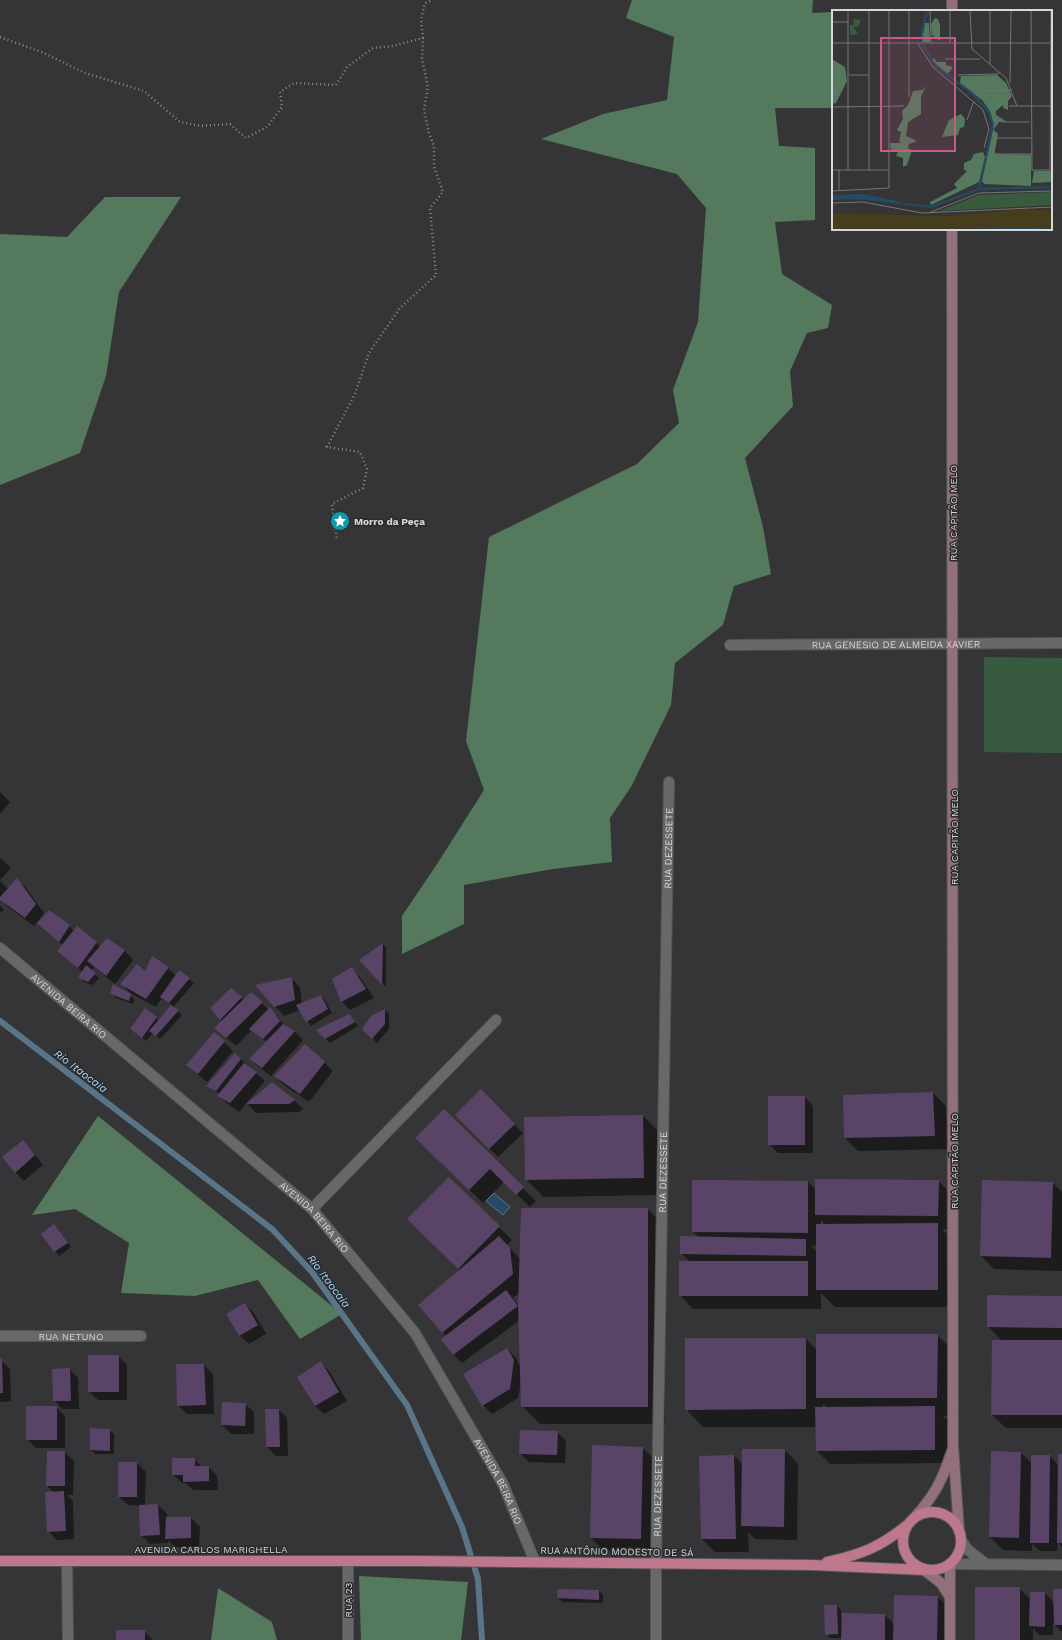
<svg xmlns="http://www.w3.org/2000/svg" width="1062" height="1640" viewBox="0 0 1062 1640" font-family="'Work Sans',sans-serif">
<rect width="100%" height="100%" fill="#353537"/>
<path fill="#385b40" d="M 984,657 L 1062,658 L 1062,753 L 984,752 Z"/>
<path fill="#54795c" d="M 632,0 L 813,0 L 812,13 L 833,12 L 833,108 L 775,108 L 779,146 L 815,148 L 815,220 L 775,222 L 782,274 L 832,305 L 828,328 L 807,333 L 790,371 L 793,406 L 745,458 L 763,527 L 771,574 L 734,586 L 723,625 L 675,663 L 671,705 L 631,787 L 610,818 L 612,862 L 553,869 L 464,885 L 464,924 L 402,954 L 402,916 L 437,864 L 484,790 L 466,741 L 489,537 L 637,464 L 679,423 L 673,390 L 698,322 L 706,208 L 677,174 L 541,139 L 603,114 L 667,100 L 674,37 L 626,18 Z
M 105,197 L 181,197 L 119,292 L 106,376 L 80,453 L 0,485 L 0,234 L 67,237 Z
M 98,1116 L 342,1314 L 300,1339 L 258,1280 L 195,1296 L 121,1293 L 129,1243 L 75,1209 L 32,1215 Z
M 359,1576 L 468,1582 L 461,1640 L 361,1640 Z
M 218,1588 L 272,1622 L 277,1640 L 211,1640 Z"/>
<path fill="#254c66" stroke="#5a7588" d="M 494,1193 L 510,1207 L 503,1215 L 486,1201 Z"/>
<path fill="#0007" fill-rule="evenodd" d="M 0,792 L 10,802 L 0,814 Z
M 0,858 L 11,868 L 0,880 Z
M 17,880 L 26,888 L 44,913 L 34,926 L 9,908 L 0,899 L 0,881 L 8,889 Z
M 0,905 L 4,910 L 0,913 Z
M 69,926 L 74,931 L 96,943 L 101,947 L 107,940 L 125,951 L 133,960 L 115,984 L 94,967 L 91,971 L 99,978 L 93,985 L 84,982 L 80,978 L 83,972 L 58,951 L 63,945 L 47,932 Z
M 383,944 L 386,948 L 386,987 L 360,960 Z
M 168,968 L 176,976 L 179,971 L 194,983 L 173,1007 L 182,1015 L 160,1039 L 153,1033 L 146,1041 L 136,1033 L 156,1018 L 159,1021 L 172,1005 L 162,998 L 156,1007 L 130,993 L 122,984 L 145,972 Z
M 351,969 L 360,977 L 374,998 L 350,1010 L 342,1001 Z
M 291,978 L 300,987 L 302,1004 L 321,996 L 325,1000 L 332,1013 L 311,1026 L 300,1010 L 284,1016 L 257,986 Z
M 251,993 L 269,1010 L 270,1008 L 284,1025 L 295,1032 L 303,1040 L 271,1076 L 259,1067 L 250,1059 L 267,1042 L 252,1030 L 236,1046 L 215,1028 L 222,1021 L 211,1008 L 241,998 L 244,1000 Z
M 112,994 L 130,995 L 134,999 L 133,1004 L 116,998 Z
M 385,1010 L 389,1014 L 389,1029 L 377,1043 L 364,1029 Z
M 353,1020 L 358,1026 L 330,1043 L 318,1030 Z
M 224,1042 L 233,1051 L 207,1082 L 187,1065 Z
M 235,1054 L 265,1081 L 239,1112 L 228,1104 L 219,1096 L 220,1094 L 208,1086 Z
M 324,1062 L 333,1071 L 309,1102 L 284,1085 L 275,1076 Z
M 272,1083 L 295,1101 L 303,1109 L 299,1112 L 256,1113 L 248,1104 Z
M 481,1091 L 523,1133 L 498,1157 L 456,1115 Z
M 933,1093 L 946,1106 L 948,1149 L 858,1151 L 845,1138 L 844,1096 Z
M 805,1097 L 813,1106 L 813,1153 L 778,1153 L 769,1144 Z
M 444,1111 L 536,1201 L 530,1207 L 504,1182 L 483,1203 L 430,1152 Z
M 643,1116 L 660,1133 L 662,1195 L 543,1197 L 526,1179 Z
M 31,1150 L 43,1165 L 24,1181 L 15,1172 Z
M 449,1178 L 512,1240 L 507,1245 L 521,1260 L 648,1209 L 665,1227 L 665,1424 L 540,1424 L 522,1406 L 521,1383 L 518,1398 L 492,1414 L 483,1405 L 507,1349 L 516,1358 L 521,1367 L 520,1320 L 462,1363 L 453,1354 L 446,1336 L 419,1305 L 460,1271 L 408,1219 ZM 520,1292 L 519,1306 L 513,1298 Z
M 938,1181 L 952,1194 L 951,1229 L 942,1229 L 955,1242 L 955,1307 L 835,1307 L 821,1293 L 821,1309 L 693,1309 L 680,1295 L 690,1262 L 681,1253 L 699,1238 L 693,1231 L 808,1182 L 816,1190 ZM 821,1220 L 825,1225 L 821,1225 ZM 811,1246 L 817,1246 L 817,1251 Z
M 1053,1183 L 1062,1192 L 1062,1271 L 994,1269 L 981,1256 Z
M 54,1226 L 71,1247 L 59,1256 L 42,1234 Z
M 1062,1297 L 1062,1428 L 1006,1428 L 992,1415 L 1002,1341 L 988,1326 Z
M 245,1304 L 254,1313 L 266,1334 L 249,1344 L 240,1336 L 228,1314 Z
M 937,1335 L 955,1352 L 955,1416 L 943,1416 L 948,1420 L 948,1463 L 830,1464 L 817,1451 L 817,1427 L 703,1427 L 686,1409 L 806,1339 L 817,1350 ZM 823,1404 L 828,1408 L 823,1408 Z
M 118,1356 L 127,1365 L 127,1400 L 98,1400 L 89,1391 Z
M 0,1360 L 10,1369 L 11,1401 L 0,1402 Z
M 321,1362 L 329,1371 L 347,1401 L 324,1414 L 315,1406 Z
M 204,1365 L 213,1374 L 214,1414 L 187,1414 L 178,1405 Z
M 70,1369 L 78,1378 L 79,1409 L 62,1409 L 54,1400 Z
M 245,1404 L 254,1412 L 254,1434 L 231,1434 L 222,1425 Z
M 56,1407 L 65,1416 L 65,1448 L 36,1448 L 27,1439 Z
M 266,1410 L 279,1410 L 287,1418 L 288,1456 L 276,1456 L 267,1447 Z
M 109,1430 L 114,1434 L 114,1454 L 95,1454 L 91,1450 Z
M 557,1432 L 566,1441 L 565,1463 L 529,1462 L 520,1453 Z
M 643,1448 L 656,1461 L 654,1552 L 604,1551 L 591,1538 Z
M 785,1450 L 798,1464 L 797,1540 L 755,1539 L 748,1532 L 749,1552 L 715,1552 L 702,1539 L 734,1456 L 743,1465 Z
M 65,1452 L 74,1461 L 73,1495 L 67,1495 L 73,1501 L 74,1539 L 57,1540 L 48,1531 L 54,1492 L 47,1486 Z
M 992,1452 L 1021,1453 L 1032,1463 L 1050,1456 L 1059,1466 L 1062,1455 L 1062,1547 L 1058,1542 L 1057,1551 L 1040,1551 L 1032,1544 L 1032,1551 L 1003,1550 L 990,1537 Z
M 194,1459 L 202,1467 L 209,1467 L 217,1476 L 218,1490 L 193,1490 L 186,1483 L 182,1483 L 173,1474 Z
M 137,1463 L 146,1472 L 145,1505 L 158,1505 L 167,1514 L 167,1518 L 191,1518 L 200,1527 L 199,1547 L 175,1547 L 168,1540 L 168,1543 L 150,1544 L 141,1535 L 140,1506 L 128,1505 L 119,1497 Z
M 1019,1588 L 1031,1600 L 1045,1593 L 1054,1603 L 1062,1590 L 1062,1632 L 1053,1623 L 1053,1635 L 1039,1635 L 1033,1628 L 1033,1640 L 976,1640 Z
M 599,1591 L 603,1595 L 603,1603 L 563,1602 L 558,1598 Z
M 938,1597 L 951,1610 L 950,1640 L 842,1640 L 842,1638 L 830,1638 L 826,1634 L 837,1606 L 841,1610 L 841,1620 L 885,1615 L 894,1624 Z
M 144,1631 L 153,1640 L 117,1640 Z"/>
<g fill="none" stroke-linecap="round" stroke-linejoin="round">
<path stroke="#5a7588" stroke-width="6" d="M 0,1021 L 272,1229 L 312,1272 L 407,1405 L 462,1527 L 478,1579 L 482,1640"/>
</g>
<path fill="#594467" d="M 17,878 L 36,904 L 25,918 L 0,900 L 0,897 Z
M 49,910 L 70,925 L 59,942 L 37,923 Z
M 77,926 L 97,942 L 78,968 L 57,951 Z
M 107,938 L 125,950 L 106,976 L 87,961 Z
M 383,943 L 382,985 L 359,960 Z
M 152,956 L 169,967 L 146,999 L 120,984 L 137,964 L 145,971 Z
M 86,965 L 96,973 L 88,982 L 78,978 Z
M 352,967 L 366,989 L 341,1002 L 332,979 Z
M 179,970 L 190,978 L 169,1003 L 160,997 Z
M 292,977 L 295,1000 L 274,1007 L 255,985 Z
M 113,984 L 131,994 L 129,1001 L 110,994 Z
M 231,988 L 242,997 L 220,1020 L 210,1008 Z
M 251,992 L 263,1002 L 226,1038 L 214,1028 Z
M 321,995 L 328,1009 L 306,1022 L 296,1005 Z
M 171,1005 L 179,1010 L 156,1036 L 149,1031 Z
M 270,1007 L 280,1021 L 263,1039 L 249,1029 Z
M 145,1008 L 157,1017 L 142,1038 L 130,1029 Z
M 385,1009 L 385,1024 L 372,1039 L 362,1029 L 371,1016 Z
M 349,1014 L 355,1022 L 325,1039 L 316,1030 Z
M 283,1024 L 295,1031 L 262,1068 L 249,1059 Z
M 214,1032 L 225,1041 L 198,1074 L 186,1065 Z
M 305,1044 L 325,1062 L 300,1094 L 274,1076 Z
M 235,1053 L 241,1059 L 216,1091 L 206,1086 Z
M 244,1063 L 257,1072 L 230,1103 L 217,1096 Z
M 272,1082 L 295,1100 L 289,1104 L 246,1104 Z
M 481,1089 L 515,1124 L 489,1149 L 455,1115 Z
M 933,1092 L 935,1136 L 844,1138 L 843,1095 Z
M 768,1096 L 805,1096 L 805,1145 L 768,1145 Z
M 444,1109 L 524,1187 L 516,1195 L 490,1169 L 469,1190 L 415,1138 Z
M 643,1115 L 644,1178 L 525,1180 L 524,1117 Z
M 23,1140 L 35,1155 L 15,1173 L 2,1157 Z
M 449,1177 L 500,1226 L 458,1269 L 407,1219 Z
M 815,1179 L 939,1180 L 938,1216 L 815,1215 Z
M 692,1180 L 808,1181 L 808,1233 L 692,1232 Z
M 982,1180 L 1053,1182 L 1051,1258 L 980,1256 Z
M 521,1208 L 648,1208 L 648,1407 L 521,1407 L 518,1306 Z
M 938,1223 L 938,1290 L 816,1290 L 816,1224 Z
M 54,1224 L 68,1243 L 54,1252 L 41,1234 Z
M 499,1236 L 510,1248 L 513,1274 L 442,1333 L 418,1305 Z
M 680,1236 L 806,1239 L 806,1256 L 680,1254 Z
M 679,1261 L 808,1261 L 808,1296 L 679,1296 Z
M 506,1290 L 518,1306 L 453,1355 L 441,1339 Z
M 987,1295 L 1062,1296 L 1062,1328 L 987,1327 Z
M 245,1303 L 258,1325 L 239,1336 L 226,1314 Z
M 816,1334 L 938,1334 L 937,1398 L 816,1398 Z
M 685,1338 L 806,1338 L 806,1409 L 685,1410 Z
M 992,1340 L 1062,1340 L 1062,1415 L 991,1415 Z
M 507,1348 L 514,1360 L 510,1389 L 482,1406 L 463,1374 Z
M 88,1355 L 119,1355 L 119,1392 L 88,1392 Z
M 0,1359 L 2,1359 L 3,1393 L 0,1393 Z
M 321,1361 L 339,1392 L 315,1406 L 297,1377 Z
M 176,1364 L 204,1364 L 206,1405 L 177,1406 Z
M 70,1368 L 71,1401 L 53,1401 L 52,1369 Z
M 222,1402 L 246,1403 L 245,1426 L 221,1425 Z
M 26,1406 L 57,1406 L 57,1440 L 26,1440 Z
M 935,1406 L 935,1450 L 816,1451 L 815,1407 Z
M 265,1409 L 279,1409 L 280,1447 L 266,1447 Z
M 90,1428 L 110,1429 L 110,1451 L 90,1450 Z
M 520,1430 L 558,1431 L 557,1455 L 519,1454 Z
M 592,1445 L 643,1447 L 641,1539 L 590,1538 Z
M 742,1449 L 785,1449 L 784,1527 L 741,1526 Z
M 47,1451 L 65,1451 L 65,1486 L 46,1486 Z
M 991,1451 L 1021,1452 L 1019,1538 L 989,1537 Z
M 1058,1454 L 1062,1454 L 1062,1543 L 1057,1543 Z
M 734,1455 L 736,1539 L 701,1539 L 699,1456 Z
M 1031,1455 L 1050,1455 L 1049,1543 L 1030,1543 Z
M 172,1458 L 195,1458 L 195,1466 L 209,1466 L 209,1481 L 183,1482 L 183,1475 L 172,1475 Z
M 118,1462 L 137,1462 L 137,1497 L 118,1497 Z
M 64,1491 L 66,1531 L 47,1532 L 45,1492 Z
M 158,1504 L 160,1535 L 140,1536 L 139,1505 Z
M 166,1517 L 191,1517 L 191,1538 L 165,1539 Z
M 975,1587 L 1020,1587 L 1020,1640 L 975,1640 Z
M 558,1589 L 599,1590 L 599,1600 L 557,1598 Z
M 1053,1589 L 1062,1589 L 1062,1625 L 1054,1625 Z
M 1030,1592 L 1045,1592 L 1045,1627 L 1029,1626 Z
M 894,1595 L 938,1596 L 937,1640 L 893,1640 Z
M 824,1605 L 837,1605 L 838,1634 L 825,1635 Z
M 842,1613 L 885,1614 L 885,1640 L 841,1640 Z
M 116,1630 L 145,1630 L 145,1640 L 116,1640 Z"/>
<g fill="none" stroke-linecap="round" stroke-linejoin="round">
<defs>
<path id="service" d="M 312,1209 L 496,1020"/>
<g id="minor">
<path id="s1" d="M 730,645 L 1062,643"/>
<path id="s2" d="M 0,948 L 312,1209 L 415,1333 L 503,1484 L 535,1562"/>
<path id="s3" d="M 0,1336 L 141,1336"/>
<path d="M 961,1540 L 968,1550 L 986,1564"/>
<path d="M 67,1561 L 68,1640"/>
<path d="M 348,1561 L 348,1640"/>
<path d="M 950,1564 L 1062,1565"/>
<path id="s4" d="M 656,1640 L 656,1563 L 669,782"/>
</g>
<path id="secondary" d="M 952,0 L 952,11
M 952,229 L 953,1445 L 959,1531
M 914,1518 C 935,1495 942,1481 952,1451
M 950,1564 L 950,1640
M 924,1570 L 941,1583 L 950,1597"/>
<path id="primary" d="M903 1541a29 29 0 1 1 58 0a29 29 0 1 1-58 0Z
M 0,1561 L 422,1561 L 811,1565 L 924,1570
M 827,1562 C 860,1555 880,1547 906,1526"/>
</defs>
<use href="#service" stroke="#545456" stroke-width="12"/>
<use href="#minor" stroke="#545456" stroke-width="12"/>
<use href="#secondary" stroke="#545456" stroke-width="12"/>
<use href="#primary" stroke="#545456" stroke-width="12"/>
<path stroke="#89898b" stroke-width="2.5" stroke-dasharray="1 3" stroke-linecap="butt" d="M 0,37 L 44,53 L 85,73 L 144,91 L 180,122 L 201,126 L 230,124 L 246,138 L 267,127 L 282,107 L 280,92 L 294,83 L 336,85 L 347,67 L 373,48 L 393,46 L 423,38 L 422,59 L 428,87 L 424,110 L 429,133 L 434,146 L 434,167 L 443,192 L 430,208 L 436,275 L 400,308 L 369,353 L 355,394 L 327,447 L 360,452 L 367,469 L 363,488 L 332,504 L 337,540
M 423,38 L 421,20 L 425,3 L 433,0"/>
<use href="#service" stroke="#68686b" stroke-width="10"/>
<use href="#minor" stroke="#68686b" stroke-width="10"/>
<use href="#secondary" stroke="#92707b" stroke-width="10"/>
<use href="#primary" stroke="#bd788b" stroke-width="10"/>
</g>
<defs>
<symbol id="sight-disc" viewBox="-11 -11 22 22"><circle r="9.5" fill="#0f9aa8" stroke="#2b2b2d"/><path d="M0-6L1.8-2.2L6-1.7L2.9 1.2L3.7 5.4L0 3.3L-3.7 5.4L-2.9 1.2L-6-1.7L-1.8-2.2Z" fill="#fff"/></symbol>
</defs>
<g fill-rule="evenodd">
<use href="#sight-disc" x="329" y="510" width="22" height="22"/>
</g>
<g text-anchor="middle" stroke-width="3" stroke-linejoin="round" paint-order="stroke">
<g font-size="10" fill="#d6d6d8" stroke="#2b2b2d">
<text transform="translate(953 513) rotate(-90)" y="4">RUA CAPITÃO MELO</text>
<text dy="4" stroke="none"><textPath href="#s1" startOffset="166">RUA GENESIO DE ALMEIDA XAVIER</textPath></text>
<text transform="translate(954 837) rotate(-90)" y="4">RUA CAPITÃO MELO</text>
<text dy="4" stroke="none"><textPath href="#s4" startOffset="792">RUA DEZESSETE</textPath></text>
<text dy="4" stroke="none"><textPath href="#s2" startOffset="90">AVENIDA BEIRA RIO</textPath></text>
<text transform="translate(954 1161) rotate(-90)" y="4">RUA CAPITÃO MELO</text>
<text dy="4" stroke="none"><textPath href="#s4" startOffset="468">RUA DEZESSETE</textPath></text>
<text dy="4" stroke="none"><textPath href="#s2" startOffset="414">AVENIDA BEIRA RIO</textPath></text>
<text dy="4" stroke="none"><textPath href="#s3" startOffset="71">RUA NETUNO</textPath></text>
<text dy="4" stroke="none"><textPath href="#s2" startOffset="738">AVENIDA BEIRA RIO</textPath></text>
<text dy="4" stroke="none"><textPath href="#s4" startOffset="144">RUA DEZESSETE</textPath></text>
<text x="211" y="1553">AVENIDA CARLOS MARIGHELLA</text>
<text transform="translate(617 1551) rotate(1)" y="4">RUA ANTÔNIO MODESTO DE SÁ</text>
<text transform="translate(348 1600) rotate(-90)" y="4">RUA 23</text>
</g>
<g font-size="10" font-weight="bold" fill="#d6d6d8" stroke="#2b2b2d" text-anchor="start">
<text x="354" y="525">Morro da Peça</text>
</g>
<g font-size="11" font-style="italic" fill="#a7daff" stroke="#2b2b2d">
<text transform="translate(81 1071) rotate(37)" y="4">Rio Itaocaia</text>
<text transform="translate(329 1281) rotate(53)" y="4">Rio Itaocaia</text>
</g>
</g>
<g transform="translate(832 10)">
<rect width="220" height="220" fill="#353537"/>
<path d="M 21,9 L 29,10 L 26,17 L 21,17 L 26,24 L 18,25 L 18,15 L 22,15 ZM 220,182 L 220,195 L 107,201 L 147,185 Z" fill="#385b40"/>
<path d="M 103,8 L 106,9 L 108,15 L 108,31 L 100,25 L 99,14 ZM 93,13 L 97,13 L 98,32 L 90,32 ZM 102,48 L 105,52 L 114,52 L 114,55 L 121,57 L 116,64 L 99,50 ZM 0,49 L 13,57 L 15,71 L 4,93 L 0,94 ZM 165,65 L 174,73 L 180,86 L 176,91 L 176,100 L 171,98 L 171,95 L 164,101 L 164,105 L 174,111 L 167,112 L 162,119 L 158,101 L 150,90 L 128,73 L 129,66 ZM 95,75 L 89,86 L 89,104 L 76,112 L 74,126 L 85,131 L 77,134 L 76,138 L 80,140 L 75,155 L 71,157 L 71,148 L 64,146 L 67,140 L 59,140 L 58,133 L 69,133 L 67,131 L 69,122 L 65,120 L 71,109 L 70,101 L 76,95 L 81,81 L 91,80 ZM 129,104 L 133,109 L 132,117 L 128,118 L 126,125 L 110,127 L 117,110 ZM 161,119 L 166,124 L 162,144 L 199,145 L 199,176 L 152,174 L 150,171 ZM 151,142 L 153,147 L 147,172 L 99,195 L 98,192 L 125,178 L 122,174 L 135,161 L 132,160 L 132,153 L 139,150 L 142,144 ZM 202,161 L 220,161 L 220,172 L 200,173 Z" fill="#54795c"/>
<path d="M 178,200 L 220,200 L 220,218 L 0,219 L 0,203 L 115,206 Z" fill="#453d1c"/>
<path d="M 31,184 L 65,191 L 75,195 L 27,189 L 0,190 L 0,185 ZM 205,218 L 220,219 L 105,219 Z" fill="#254c66"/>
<path fill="none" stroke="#254c66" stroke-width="2" d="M 90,31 L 90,20 L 95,1M 90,34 L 104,56 L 140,83 L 157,102 L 161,114 L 159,125 L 147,179M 73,194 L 99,197 L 147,179 L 220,177"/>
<path fill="none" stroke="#757577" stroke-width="1" d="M 16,1 L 16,160M 37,1 L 37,160M 98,1 L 99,33M 118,1 L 118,33M 138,1 L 140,39 L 174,68 L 185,96M 199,1 L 200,160 L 220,160M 0,12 L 16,12M 0,33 L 57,33M 57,33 L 220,33M 86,34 L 101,57 L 151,100 L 157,119 L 152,138M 113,49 L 148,49M 158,55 L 158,1M 17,65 L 37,65M 126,65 L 166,64 L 168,62M 178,73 L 179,1M 152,81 L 180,80M 77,87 L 77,1M 177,96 L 220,96M 0,97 L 72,96M 135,110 L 142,91M 169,112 L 197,112M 199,128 L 164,128 L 162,141 L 163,144 L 200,144M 218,159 L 219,1M 0,160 L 57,160M 7,180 L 7,160M 0,181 L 57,178 L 57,1M 0,193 L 31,192 L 90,203 L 220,197M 99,202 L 147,183 L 220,181"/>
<path fill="#c95a87" fill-opacity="0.15" stroke="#c95a87" stroke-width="2" d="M 49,28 L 123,28 L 123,141 L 49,141 Z"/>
<rect width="220" height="220" fill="none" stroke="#d6d6d8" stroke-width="2"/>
</g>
</svg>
